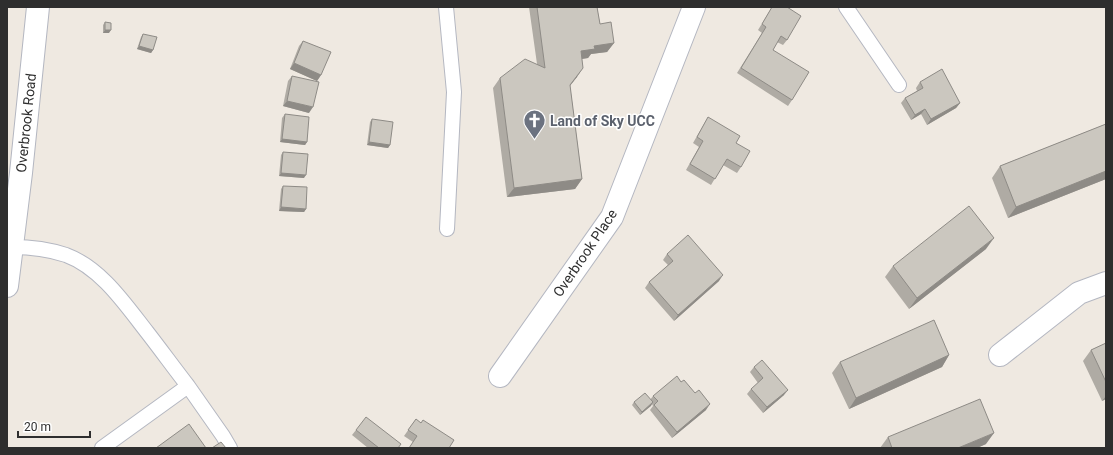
<svg xmlns="http://www.w3.org/2000/svg" width="1113" height="455" viewBox="0 0 1113 455" font-family="Roboto,sans-serif">
<rect width="100%" height="100%" fill="#efe9e1"/>
<g fill="none" stroke-linecap="round" stroke-linejoin="round">
<defs>
<path id="service" d="M 446,7 L 454,92 L 447,229
M 846,7 L 899,85
M 12,247 C 30,247 48,249 66,255 C 101,268 125,304 147,332 C 161,350 174,368 188,386 L 102,448
M 188,386 L 223,436 L 230,448"/>
<path id="minor" d="M 7,286 L 21,173 L 38,7
M 1000,355 L 1079,293 L 1106,283
M 500,376 L 612,217 L 694,7"/>
</defs>
<use href="#service" stroke="#b4b7c1" stroke-width="16"/>
<use href="#minor" stroke="#b4b7c1" stroke-width="24"/>
<use href="#service" stroke="#fff" stroke-width="14"/>
<use href="#minor" stroke="#fff" stroke-width="22"/>
</g>
<path fill="#afaba4" d="M 529,7 L 597,7 L 600,24 L 614,43 L 607,52 L 591,54 L 588,58 L 582,59 L 577,77 L 570,86 L 582,179 L 575,189 L 507,197 L 493,88 L 500,78 L 537,64 Z
M 772,7 L 787,7 L 787,40 L 783,45 L 777,42 L 773,50 L 792,100 L 788,106 L 737,73 L 762,33 L 758,30 Z
M 105,22 L 109,33 L 103,33 L 103,25 Z
M 143,34 L 153,50 L 151,53 L 137,49 L 141,37 Z
M 303,41 L 321,75 L 317,81 L 290,69 L 299,46 Z
M 292,76 L 309,113 L 283,106 L 288,81 Z
M 920,82 L 960,103 L 956,108 L 927,125 L 921,114 L 911,120 L 901,103 L 905,98 L 917,91 L 916,88 Z
M 285,114 L 307,142 L 305,145 L 280,142 L 282,118 Z
M 708,117 L 736,143 L 741,167 L 737,173 L 723,165 L 711,185 L 686,170 L 699,147 L 693,143 Z
M 372,119 L 390,145 L 388,148 L 367,145 L 370,122 Z
M 1106,124 L 1106,179 L 1008,218 L 992,178 L 1000,166 Z
M 283,152 L 304,178 L 279,176 L 281,155 Z
M 283,186 L 306,209 L 304,212 L 279,211 L 281,189 Z
M 986,249 L 909,309 L 885,277 L 893,266 Z
M 667,254 L 719,281 L 674,321 L 645,288 L 649,282 L 668,265 L 663,260 Z
M 1106,343 L 1106,399 L 1102,401 L 1083,361 L 1091,350 Z
M 949,355 L 942,367 L 849,409 L 832,373 L 840,362 Z
M 754,367 L 784,395 L 763,413 L 747,394 L 751,389 L 758,383 L 750,372 Z
M 681,382 L 706,410 L 672,438 L 650,410 L 653,406 L 652,404 L 640,415 L 632,405 L 634,402 L 650,400 L 653,396 Z
M 416,419 L 449,448 L 413,442 L 404,436 Z
M 356,430 L 398,448 L 368,448 L 352,435 Z
M 888,437 L 986,444 L 977,448 L 880,448 Z"/>
<path fill="#8e8b86" d="M 105,30 L 111,30 L 109,33 L 103,33 Z
M 614,43 L 607,52 L 591,54 L 588,58 L 574,60 L 581,51 L 594,46 Z
M 139,46 L 153,50 L 151,53 L 137,49 Z
M 294,63 L 321,75 L 317,81 L 290,69 Z
M 583,68 L 577,77 L 563,94 L 570,85 Z
M 287,101 L 313,107 L 309,113 L 283,106 Z
M 960,103 L 956,108 L 927,125 L 931,119 Z
M 925,109 L 921,114 L 911,120 L 915,115 Z
M 282,139 L 307,142 L 305,145 L 280,142 Z
M 369,142 L 390,145 L 388,148 L 367,145 Z
M 1106,171 L 1106,179 L 1008,218 L 1016,207 Z
M 281,173 L 306,175 L 304,178 L 279,176 Z
M 582,179 L 575,189 L 507,197 L 514,188 Z
M 281,207 L 306,209 L 304,212 L 279,211 Z
M 994,238 L 986,249 L 909,309 L 917,298 Z
M 723,275 L 719,281 L 674,321 L 678,315 Z
M 949,355 L 942,367 L 849,409 L 856,398 Z
M 788,390 L 784,395 L 763,413 L 767,407 Z
M 1106,396 L 1106,399 L 1102,401 Z
M 653,402 L 651,406 L 640,415 L 642,412 Z
M 710,404 L 706,410 L 672,438 L 677,432 Z
M 994,433 L 986,444 L 977,448 L 958,448 Z"/>
<path fill="#cbc7bf" stroke="#8e8b86" d="M 537,7 L 597,7 L 600,24 L 611,22 L 614,43 L 594,46 L 595,49 L 581,51 L 583,68 L 570,85 L 582,179 L 514,188 L 500,78 L 525,59 L 545,68 Z
M 772,7 L 787,7 L 801,16 L 787,40 L 781,36 L 773,50 L 809,72 L 792,100 L 741,68 L 766,27 L 762,24 Z
M 105,22 L 111,23 L 111,30 L 105,30 Z
M 143,34 L 157,37 L 153,50 L 139,46 Z
M 303,41 L 331,52 L 321,75 L 294,63 Z
M 942,69 L 960,103 L 931,119 L 925,109 L 915,115 L 905,98 L 923,88 L 920,82 Z
M 292,76 L 319,82 L 313,107 L 287,101 Z
M 285,114 L 309,117 L 307,142 L 282,139 Z
M 708,117 L 740,136 L 736,143 L 750,151 L 741,167 L 727,159 L 715,179 L 690,164 L 703,141 L 697,137 Z
M 372,119 L 393,122 L 390,145 L 369,142 Z
M 1106,124 L 1106,171 L 1016,207 L 1000,166 Z
M 283,152 L 308,154 L 306,175 L 281,173 Z
M 283,186 L 307,187 L 306,209 L 281,207 Z
M 969,206 L 994,238 L 917,298 L 893,266 Z
M 688,235 L 723,275 L 678,315 L 649,282 L 673,261 L 667,254 Z
M 934,320 L 949,355 L 856,398 L 840,362 Z
M 1106,343 L 1106,382 L 1091,350 Z
M 762,360 L 788,390 L 767,407 L 751,389 L 763,378 L 754,367 Z
M 677,376 L 681,382 L 684,380 L 695,393 L 699,390 L 710,404 L 677,432 L 654,405 L 658,401 L 653,396 Z
M 645,393 L 653,402 L 642,412 L 634,402 Z
M 980,399 L 994,433 L 958,448 L 892,448 L 888,437 Z
M 366,417 L 401,444 L 398,448 L 379,448 L 356,430 Z
M 416,419 L 421,423 L 423,420 L 454,440 L 449,448 L 409,448 L 417,436 L 408,430 Z
M 189,424 L 206,448 L 156,448 Z
M 221,442 L 226,448 L 212,448 Z"/>
<defs>
<symbol id="church-pin" viewBox="-11 -11 22 30"><path d="M0 17L-7.5 6A9.5 9.5 0 1 1 7.5 6Z" fill="#6b7280" stroke="#fff"/><path d="M-1.2-6h2.4v3.5h3.3v2.4h-3.3V6h-2.4V-.1h-3.3v-2.4h3.3Z" fill="#fff"/></symbol>
</defs>
<g fill-rule="evenodd">
<use href="#church-pin" x="522" y="108" width="25" height="34"/>
</g>
<g text-anchor="middle" stroke-width="3" stroke-linejoin="round" paint-order="stroke">
<g font-size="14" font-weight="bold" fill="#5b616d" stroke="#fff" text-anchor="start">
<text x="550" y="126">Land of Sky UCC</text>
</g>
<g font-size="14" fill="#2e2e2e" stroke="#fff">
<text transform="translate(26 123) rotate(-84)" y="5">Overbrook Road</text>
<text transform="translate(585 253) rotate(-56)" y="5">Overbrook Place</text>
</g>
</g>
<rect width="1113" height="455" fill="none" stroke="#2e2e2e" stroke-width="16"/>
<path d="M18 431v6h72v-6" fill="none" stroke="#2e2e2e" stroke-width="2"/>
<text x="24" y="431" font-size="12" fill="#2e2e2e" stroke="#ffffff" stroke-width="3" paint-order="stroke">20 m</text>
</svg>
